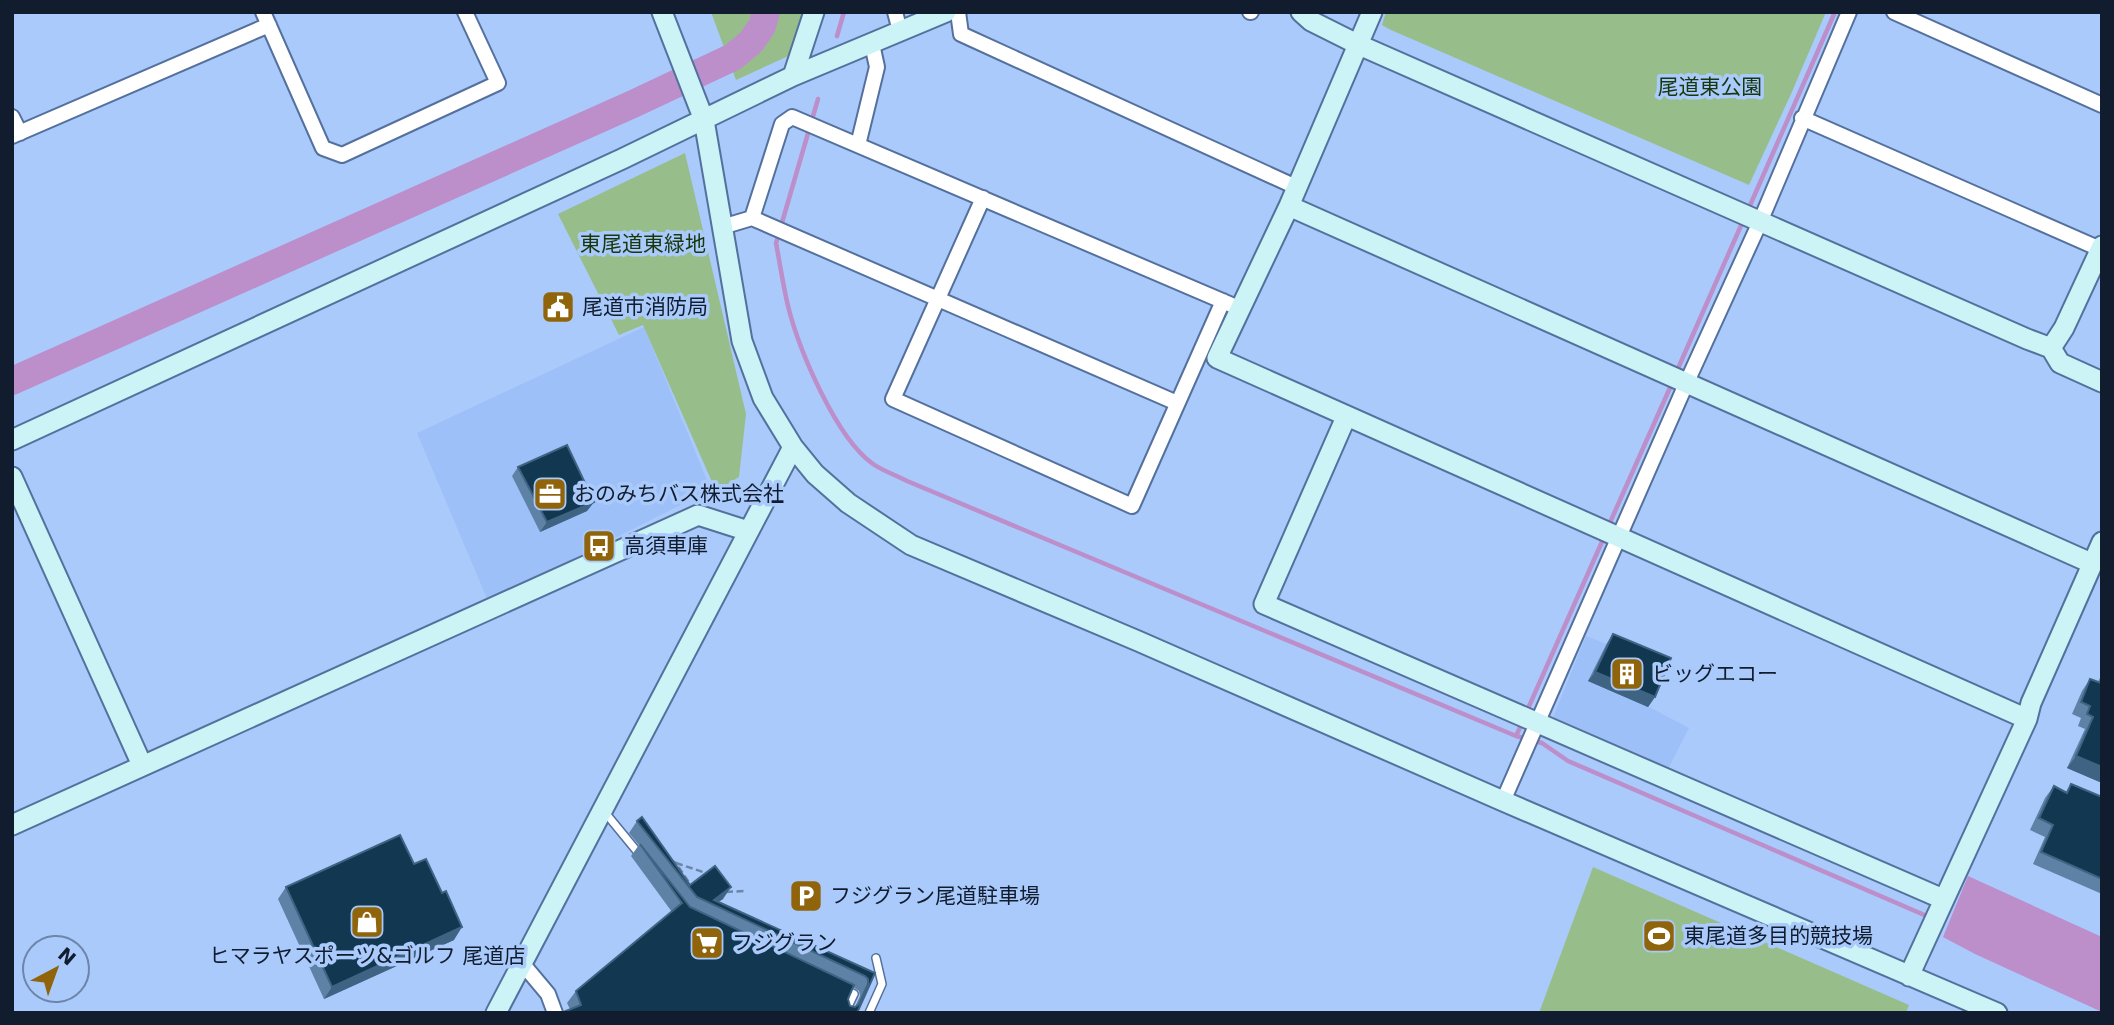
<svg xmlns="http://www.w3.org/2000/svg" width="2114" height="1025" viewBox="0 0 2114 1025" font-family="'DejaVu Sans','Noto Sans JP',sans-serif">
<rect width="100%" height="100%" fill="#aacafb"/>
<path fill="#9cc0f7" d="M 644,327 L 711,490 L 488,601 L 417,433 Z
M 1586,636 L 1665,667 L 1649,707 L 1689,728 L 1666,773 L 1552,720 Z"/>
<path fill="#97be8a" d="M 711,12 L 808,12 L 795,53 L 736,80 Z
M 1386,12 L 1826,12 L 1791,94 L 1749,185 L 1391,30 L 1382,25 Z
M 685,153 L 746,414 L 739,477 L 716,491 L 643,325 L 619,335 L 558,214 Z
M 1593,867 L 1909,1005 L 1906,1013 L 1539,1013 Z"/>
<path fill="#bc8eca" d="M 1968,876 L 2102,937 L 2102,1012 L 1975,954 L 1943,937 Z"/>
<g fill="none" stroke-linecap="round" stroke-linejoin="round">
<path stroke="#bc8eca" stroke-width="4.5" d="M 837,36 L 844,12
M 1748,210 L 1835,12
M 781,226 L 818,99
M 779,234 L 776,243 C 780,264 783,285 788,306 C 799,350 836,438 873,464 C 883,471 896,475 907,481 L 1516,736 L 1542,743 L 1568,761 L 1929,917
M 1676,373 L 1743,221
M 1608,527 L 1673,381
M 1526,713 L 1605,535
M 1516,736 L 1523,721"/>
<path stroke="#bc8eca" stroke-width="28" d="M 12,381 L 633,104 L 733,57 L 751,42 L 762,26 L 766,12"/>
<defs>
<path id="lane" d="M 603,810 L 640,855
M 844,989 L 854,994 L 845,1013
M 869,1013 L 882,984 L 876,958"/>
<path id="street" d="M 263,12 L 323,148 L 342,155 L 498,83 L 465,12
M 895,12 L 900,31
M 958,12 L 961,34 L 1296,187
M 1250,12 L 1251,12
M 1894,12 L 2102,105
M 12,117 L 20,133
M 1802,118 L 2100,249
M 12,136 L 269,25
M 858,145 L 877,67 L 872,44
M 983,198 L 893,399 L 1132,506 L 1223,301
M 752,218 L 782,124 L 792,117 L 1241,309
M 722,227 L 752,218 L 1177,403
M 1503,801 L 1686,384 L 1760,222 L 1849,12
M 522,963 L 548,994 L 555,1013"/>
<path id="secondary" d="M 662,12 L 704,120 L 742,341 L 763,398 L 793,447 L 815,474 L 848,503 L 911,545 L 1138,641 L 1503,801 L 1997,1013
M 1301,12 L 1311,21 L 1357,44 L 2027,339 L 2051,348 L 2060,363 L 2102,382
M 1372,12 L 1289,206 L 1217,358 L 2027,719
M 793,76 L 814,12
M 1289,206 L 2091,563
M 2051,348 L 2064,328 L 2102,246
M 1346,417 L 1264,604 L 1943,899
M 12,440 L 622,159 L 793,76 L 946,12
M 12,477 L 142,765
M 12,825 L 698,515 L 748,531
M 1909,976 L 2027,719 L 2031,703 L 2102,542
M 496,1013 L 793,447"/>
</defs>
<use href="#lane" stroke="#54719d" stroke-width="10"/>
<use href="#street" stroke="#54719d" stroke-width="18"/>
<use href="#secondary" stroke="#54719d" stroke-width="23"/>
<path stroke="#6d85aa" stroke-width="2.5" stroke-dasharray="7 3.5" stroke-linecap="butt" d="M 671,860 L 676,863 L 692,887
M 676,863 L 706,873
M 726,892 L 744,891"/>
<use href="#lane" stroke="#fff" stroke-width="7"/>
<use href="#street" stroke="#fff" stroke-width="14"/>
<use href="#secondary" stroke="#ccf3f5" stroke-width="19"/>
</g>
<path fill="#5e81a6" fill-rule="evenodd" d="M 518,467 L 594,502 L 587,511 L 540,532 L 512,476 Z
M 1613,634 L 1655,697 L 1648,707 L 1588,681 L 1607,643 Z
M 2102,674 L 2102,783 L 2067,768 L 2085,729 L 2078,726 L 2081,718 L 2072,714 L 2082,691 L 2090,679 L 2098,682 Z
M 2071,784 L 2102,797 L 2102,894 L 2033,864 L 2045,837 L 2030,830 L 2045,798 L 2054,786 L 2066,792 Z
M 637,821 L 690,885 L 723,899 L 718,902 L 875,973 L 857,1013 L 570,1009 L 567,1003 L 576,991 L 672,912 L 631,856 L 639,845 L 629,833 ZM 853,987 L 859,991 L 860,996 L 855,1007 L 850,1006 L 848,999 Z
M 414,864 L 454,940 L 324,999 L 278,899 L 286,887 Z"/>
<path fill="#3f6483" d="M 594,502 L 587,511 L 540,532 L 547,522 Z
M 1595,672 L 1655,697 L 1648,707 L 1588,681 Z
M 2076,756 L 2102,767 L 2102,783 L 2067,768 Z
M 731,887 L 723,899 L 714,905 L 714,900 Z
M 462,927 L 454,940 L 324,999 L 332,987 Z"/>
<path fill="#113850" stroke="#3f6483" stroke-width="2" d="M 567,445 L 594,502 L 547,522 L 518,467 Z
M 1613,634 L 1671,658 L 1655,697 L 1595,672 Z
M 2090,679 L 2101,683 L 2102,681 L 2102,767 L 2076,756 L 2093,717 L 2087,714 L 2090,706 L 2081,702 Z
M 2071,784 L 2102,797 L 2102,879 L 2041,852 L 2053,825 L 2039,818 L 2054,786 L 2067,793 Z
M 642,817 L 690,885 L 715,866 L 731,887 L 714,900 L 875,973 L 857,1013 L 561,1013 L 581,1005 L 576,991 L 682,903 L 640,844 L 690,907 L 854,985 L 848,999 L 850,1006 L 855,1007 L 859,1004 L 868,984 L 868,979 L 865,976 L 697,897 L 637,821 Z
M 400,835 L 414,864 L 426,859 L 442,893 L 446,891 L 462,927 L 332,987 L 286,887 Z"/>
<defs>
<symbol id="civic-square" viewBox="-11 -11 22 22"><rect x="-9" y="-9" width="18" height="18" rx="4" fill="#8f640b" stroke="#aacafb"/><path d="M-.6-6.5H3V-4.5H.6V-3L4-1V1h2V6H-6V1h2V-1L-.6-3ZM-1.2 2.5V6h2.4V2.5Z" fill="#fff"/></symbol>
<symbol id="office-square" viewBox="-11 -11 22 22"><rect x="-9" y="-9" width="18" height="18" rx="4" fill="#8f640b" stroke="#aacafb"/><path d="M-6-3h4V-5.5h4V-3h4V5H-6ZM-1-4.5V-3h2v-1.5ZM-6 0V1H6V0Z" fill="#fff"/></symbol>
<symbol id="bus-square" viewBox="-11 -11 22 22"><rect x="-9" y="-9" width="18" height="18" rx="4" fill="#8f640b" stroke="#aacafb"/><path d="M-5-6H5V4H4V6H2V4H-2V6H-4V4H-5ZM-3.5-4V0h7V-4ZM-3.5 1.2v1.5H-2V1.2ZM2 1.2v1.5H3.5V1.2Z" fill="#fff"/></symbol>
<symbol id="building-square" viewBox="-11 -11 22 22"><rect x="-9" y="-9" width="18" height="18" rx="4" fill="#8f640b" stroke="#aacafb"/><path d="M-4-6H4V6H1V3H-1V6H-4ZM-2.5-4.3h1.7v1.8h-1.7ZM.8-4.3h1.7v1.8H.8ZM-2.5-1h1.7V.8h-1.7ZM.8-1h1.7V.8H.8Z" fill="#fff"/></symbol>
<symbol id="parking-square" viewBox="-11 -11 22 22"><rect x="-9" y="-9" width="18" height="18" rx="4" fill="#8f640b" stroke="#aacafb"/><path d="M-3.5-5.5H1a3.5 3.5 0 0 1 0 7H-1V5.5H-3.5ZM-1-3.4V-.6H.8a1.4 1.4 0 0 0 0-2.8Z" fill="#fff"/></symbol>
<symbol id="shop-square" viewBox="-11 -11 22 22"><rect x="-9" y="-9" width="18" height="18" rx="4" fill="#8f640b" stroke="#aacafb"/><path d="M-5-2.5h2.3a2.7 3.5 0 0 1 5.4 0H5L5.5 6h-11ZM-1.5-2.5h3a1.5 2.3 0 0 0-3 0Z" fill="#fff"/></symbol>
<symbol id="stadium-square" viewBox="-11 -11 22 22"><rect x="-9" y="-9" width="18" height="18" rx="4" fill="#8f640b" stroke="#aacafb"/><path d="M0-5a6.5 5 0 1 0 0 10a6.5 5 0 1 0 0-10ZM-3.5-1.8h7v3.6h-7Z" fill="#fff"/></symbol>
<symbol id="supermarket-square" viewBox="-11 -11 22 22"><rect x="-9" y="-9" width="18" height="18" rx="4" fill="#8f640b" stroke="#aacafb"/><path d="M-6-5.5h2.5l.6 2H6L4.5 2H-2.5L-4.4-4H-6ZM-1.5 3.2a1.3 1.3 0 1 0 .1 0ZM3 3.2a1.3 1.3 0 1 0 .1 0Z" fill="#fff"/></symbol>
</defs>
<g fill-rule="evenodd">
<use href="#civic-square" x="539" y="288" width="38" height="38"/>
<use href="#office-square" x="531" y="475" width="38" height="38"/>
<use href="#bus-square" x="580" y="527" width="38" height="38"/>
<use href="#building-square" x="1608" y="655" width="38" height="38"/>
<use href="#parking-square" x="787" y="877" width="38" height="38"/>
<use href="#shop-square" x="348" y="903" width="38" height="38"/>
<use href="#stadium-square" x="1640" y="917" width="38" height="38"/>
<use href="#supermarket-square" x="688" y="924" width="38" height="38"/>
</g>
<g text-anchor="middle" stroke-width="7" stroke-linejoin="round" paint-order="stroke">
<g font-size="21" fill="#18370c" stroke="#aacafb">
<text x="1710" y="94">尾道東公園</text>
<text x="643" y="251">東尾道東緑地</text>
</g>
<g font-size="21" fill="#111d2f" stroke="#aacafb" text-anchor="start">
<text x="582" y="314">尾道市消防局</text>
<text x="574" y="501">おのみちバス株式会社</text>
<text x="624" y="553">高須車庫</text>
<text x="1652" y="681">ビッグエコー</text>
<text x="830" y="903">フジグラン尾道駐車場</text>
<text x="1684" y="943">東尾道多目的競技場</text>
<text x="732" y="950">フジグラン</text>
<text x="367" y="963" text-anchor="middle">ヒマラヤスポーツ&amp;ゴルフ 尾道店</text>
</g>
</g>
<rect width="2114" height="1025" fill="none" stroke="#111d2f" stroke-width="28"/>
<g transform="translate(56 969) rotate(41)"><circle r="33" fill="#aacafb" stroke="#6d85a9" stroke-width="2"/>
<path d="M0-5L12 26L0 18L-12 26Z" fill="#8f640b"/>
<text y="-10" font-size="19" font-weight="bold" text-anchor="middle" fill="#111d2f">N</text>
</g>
</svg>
